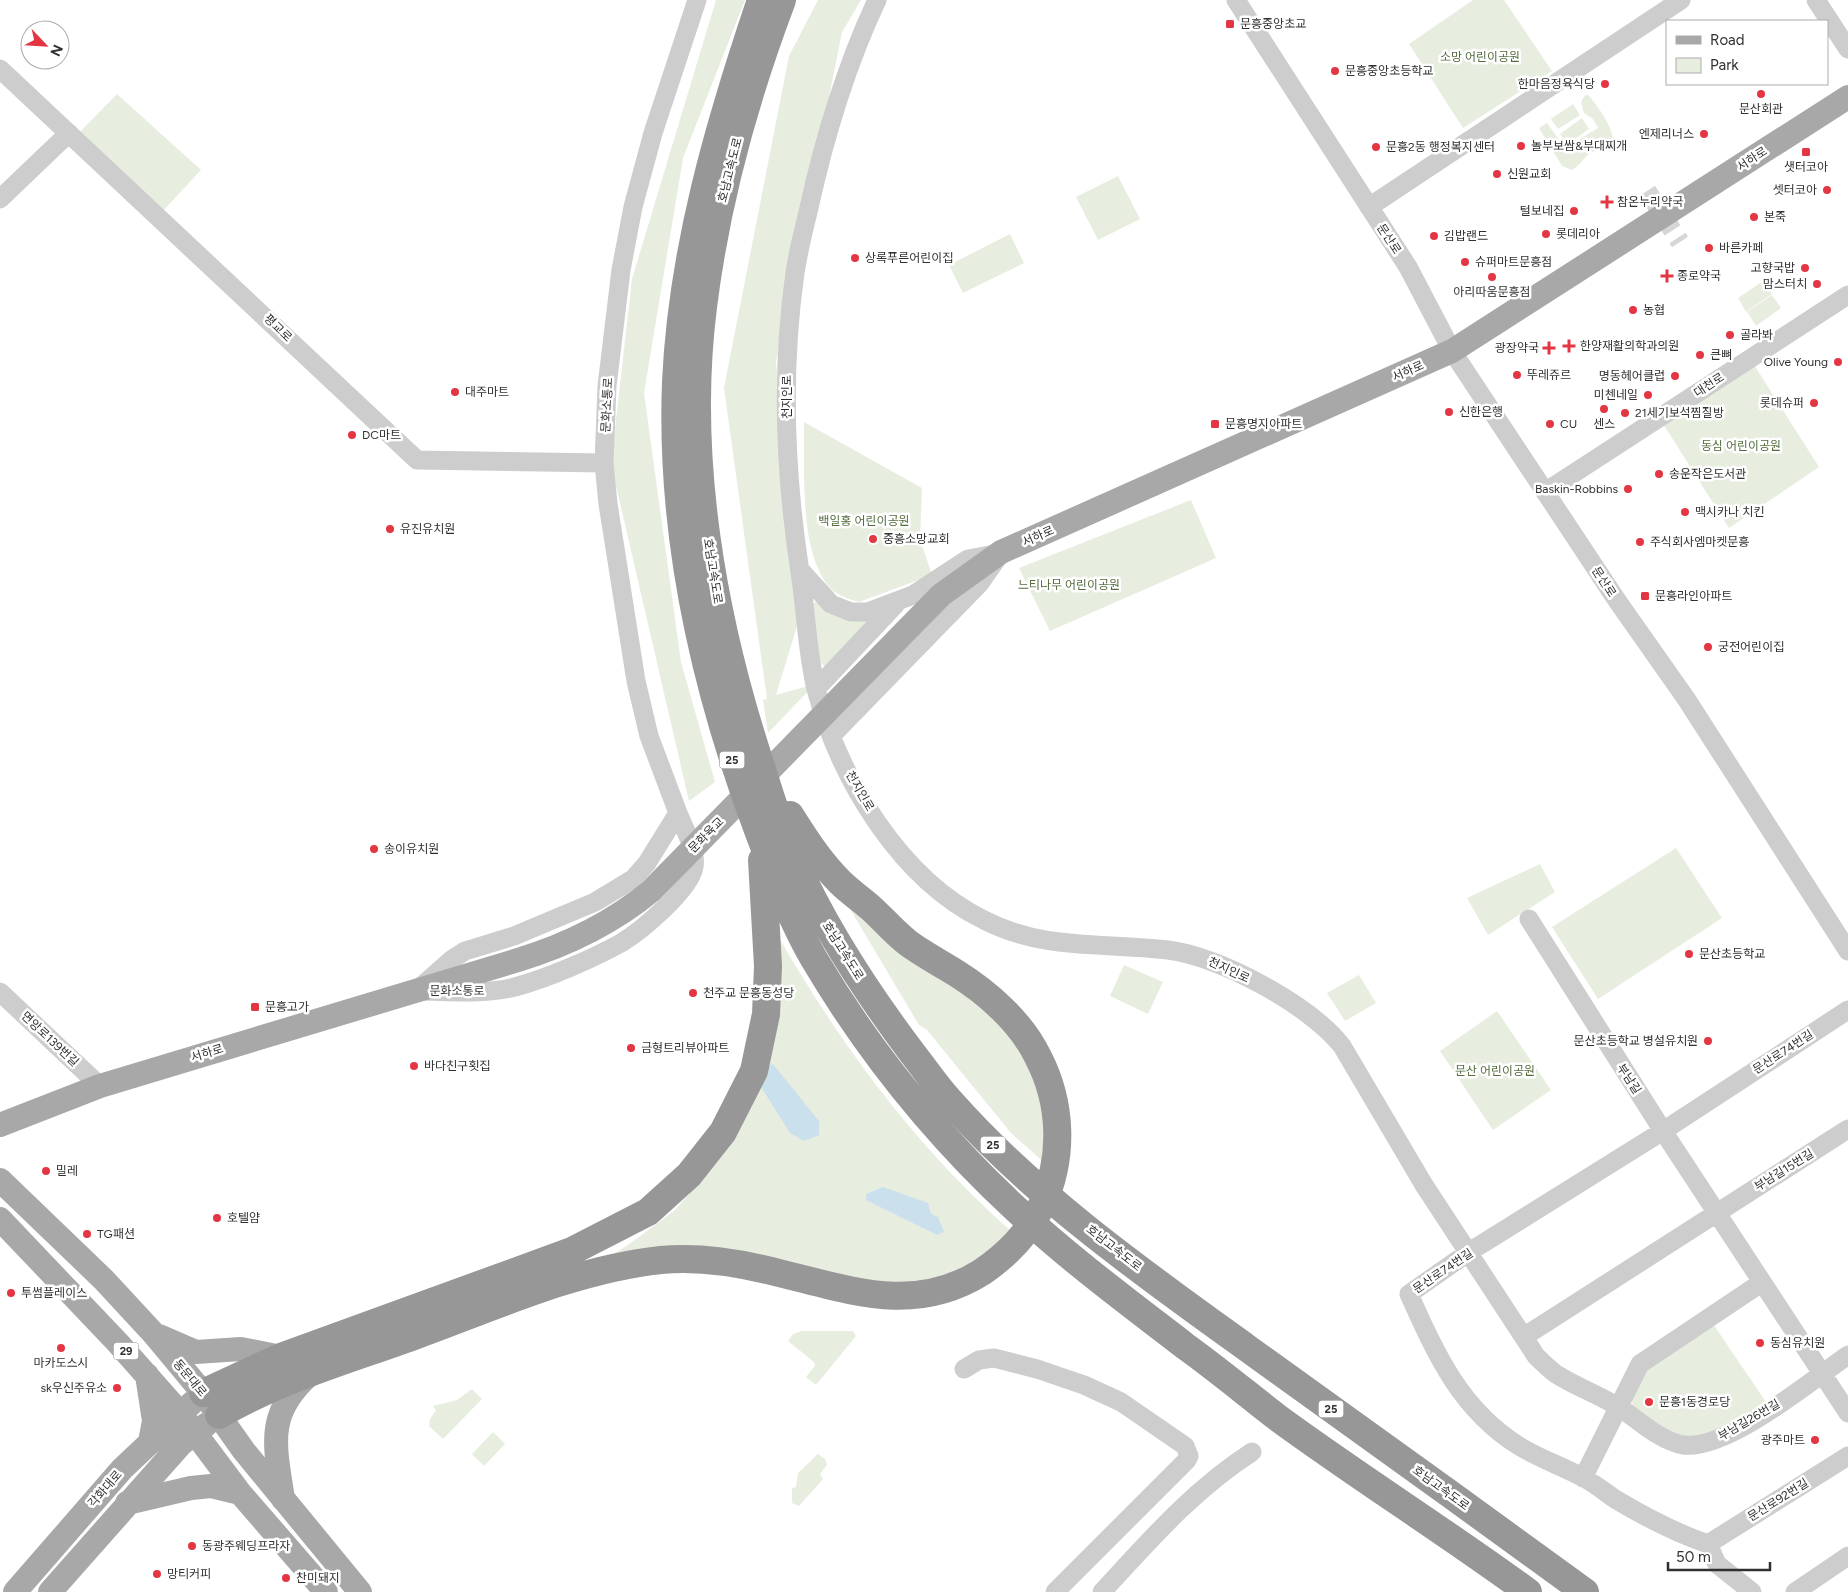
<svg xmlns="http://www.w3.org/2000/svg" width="1848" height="1592" viewBox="0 0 1848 1592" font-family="Figtree,'Noto Sans KR',sans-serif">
<rect width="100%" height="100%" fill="#fff"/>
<path fill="#e7eddf" d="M 716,0 L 745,0 L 683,158 L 644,393 L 681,662 L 715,782 L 689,801 L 611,464 L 632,279 Z
M 818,0 L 861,0 L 842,32 L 776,362 L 797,626 L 776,695 L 815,684 L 768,733 L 763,700 L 767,699 L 724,388 L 789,56 Z
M 1473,0 L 1504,0 L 1552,71 L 1463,128 L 1409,44 Z
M 117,94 L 201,170 L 162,212 L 78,134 Z
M 1585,95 L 1588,95 C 1596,103 1620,136 1611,146 C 1605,151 1595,149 1589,154 C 1583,159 1579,166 1572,170 L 1562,166 L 1539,128 L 1547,123 L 1565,148 L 1598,128 L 1593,119 L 1584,113 L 1581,102 Z
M 1573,104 L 1580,115 L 1558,129 L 1551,119 Z
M 1582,118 L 1589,129 L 1567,144 L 1560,134 Z
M 1118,176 L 1140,219 L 1098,240 L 1076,197 Z
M 1010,234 L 1024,263 L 963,293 L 949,265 Z
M 1763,281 L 1772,294 L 1746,312 L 1738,298 Z
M 1772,295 L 1781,308 L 1756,326 L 1747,312 Z
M 1751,360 L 1819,467 L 1729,528 L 1660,419 Z
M 804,422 L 922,488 L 920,539 L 932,575 L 859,602 C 851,600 837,595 831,589 C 798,553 805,469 804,422 Z
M 1191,500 L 1216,558 L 1050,631 L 1019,568 Z
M 815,602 L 871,617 L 825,666 L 816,659 L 811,605 Z
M 1676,848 L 1722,918 L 1598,999 L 1552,927 Z
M 1540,864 L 1555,892 L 1488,935 L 1467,898 Z
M 850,909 L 855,909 L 908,943 L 1036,1051 L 1054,1171 L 1011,1133 L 927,1030 L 919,1025 Z
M 778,936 C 842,1047 915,1146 1012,1232 L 945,1287 L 601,1262 L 628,1245 L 675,1210 L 723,1155 L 752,1103 Z
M 1124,965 L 1163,982 L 1148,1014 L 1110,996 Z
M 1359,975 L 1376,1003 L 1345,1021 L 1327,993 Z
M 1497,1011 L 1551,1090 L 1493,1130 L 1440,1051 Z
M 1711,1321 L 1766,1402 L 1719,1431 L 1689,1440 L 1637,1414 L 1630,1398 L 1642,1369 Z
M 802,1331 L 853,1331 L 856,1336 L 816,1385 L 806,1377 L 815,1366 L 814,1362 L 788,1341 L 793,1334 Z
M 472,1389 L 482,1399 L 443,1439 L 429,1426 L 430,1419 L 436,1410 L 433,1406 L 457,1400 Z
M 493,1432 L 505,1444 L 484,1466 L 472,1454 Z
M 818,1454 L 825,1459 L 827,1465 L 820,1474 L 823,1479 L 799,1506 L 792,1503 L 792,1488 L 796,1487 L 798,1473 Z"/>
<path fill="#cbe0ed" d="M 773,1064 L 819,1121 L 819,1135 L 804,1141 L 790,1133 L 761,1087 L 768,1066 Z
M 883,1187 L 928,1203 L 931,1214 L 938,1217 L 944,1232 L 937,1235 L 866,1200 L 866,1194 Z"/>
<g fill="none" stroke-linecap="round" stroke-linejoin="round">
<path stroke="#d6d6d6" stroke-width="19" stroke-dasharray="19 9" stroke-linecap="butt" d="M 1647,191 L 1680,242"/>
<path stroke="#cdcdcd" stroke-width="19" d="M 877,0 C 845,68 824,139 808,212 C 803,232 798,253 795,273 C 781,371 785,474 800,572 C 806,611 807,652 816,689 C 839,778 900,879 984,920 C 1044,951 1103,942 1168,950 C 1219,956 1310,1005 1342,1046 L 1424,1185 L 1536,1356 C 1542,1362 1549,1369 1556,1374 C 1576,1387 1600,1395 1620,1408 C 1639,1420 1660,1441 1683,1445 C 1727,1451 1812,1380 1848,1355
M 1236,0 L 1408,267 L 1452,351 L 1616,599 L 1687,700 L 1848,951
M 1816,0 L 1848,49
M 0,69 L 417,460 L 604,463
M 0,199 L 69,133
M 1369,207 L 1681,0
M 1545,492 L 1848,295
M 801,571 L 831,604 L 851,612 L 868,612 L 913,595 L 968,559 L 995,554
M 816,689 L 896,604
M 832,735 L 980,583 L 996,560
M 678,813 L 649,736 L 636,681 L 608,504 L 604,463 L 607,386 L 621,270 L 633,207 L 653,133 L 697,0
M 678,813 C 684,828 697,851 694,867 C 690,890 641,931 621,943 C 592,959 548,978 515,987 C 484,995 449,991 416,991 L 451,960 L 465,951 L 514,936 L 595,902 L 633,879 L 647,863 Z
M 1529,919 L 1663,1131 L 1848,1413
M 0,992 L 100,1086
M 1525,1336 L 1848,1129
M 964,1369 L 979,1360 L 994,1358 L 1037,1369 L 1084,1385 L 1121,1402 L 1185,1446 L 1189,1456 L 1187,1460 L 1055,1592
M 1583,1478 L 1640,1364 L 1761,1283
M 1708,1544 L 1848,1456
M 1102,1592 C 1149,1541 1193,1490 1252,1452
M 1752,1592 L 1717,1564 L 1708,1544 C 1676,1533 1645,1517 1615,1499 C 1605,1492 1595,1484 1584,1478 C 1562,1466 1540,1459 1519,1446 C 1460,1409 1436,1354 1409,1294 L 1469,1252 L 1663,1131 L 1848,1010
M 1795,1592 L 1848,1556"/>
<path stroke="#a8a8a8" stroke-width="24" d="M 0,1125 L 100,1086 L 518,960 C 567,945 611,924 651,891 L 941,595 L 1001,552 L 1452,351 L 1848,97
M 0,1180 L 104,1280 L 154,1334 L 203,1393 L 244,1451 L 360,1592
M 0,1219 L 118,1343 L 180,1413 L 240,1493 L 326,1592
M 159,1336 L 196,1352 L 241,1349 L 281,1357
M 147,1375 L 154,1421 L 150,1442
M 283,1499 C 275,1445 265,1414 310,1374
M 127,1503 L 191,1488 L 211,1486 L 240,1493
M 15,1592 L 122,1469 L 192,1403
M 50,1592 L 181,1444 L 207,1424"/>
<path stroke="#979797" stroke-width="28" d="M 761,0 C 719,124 682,250 676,382 C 670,536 705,690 759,833 C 775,875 791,920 814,959 C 869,1052 938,1137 1017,1210 C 1070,1259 1128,1302 1185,1346 C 1217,1369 1247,1394 1278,1418 C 1360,1478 1446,1532 1528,1592
M 782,0 C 745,98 716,202 703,307 C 684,456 712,615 758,757 C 769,791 779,827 794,860 C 825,929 867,993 913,1054 C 925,1069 936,1086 950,1101 C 1035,1197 1143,1273 1247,1348 C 1359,1429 1473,1510 1585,1592
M 203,1393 L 281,1357 L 572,1251 L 648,1212 L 689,1175 L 723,1132 L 754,1071 L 766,1014 L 768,966 L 762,860
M 219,1415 C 280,1379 348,1360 414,1336 C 494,1307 576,1269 661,1260 C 701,1256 741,1263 779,1273 C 850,1290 914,1315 982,1272 C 1008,1254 1028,1234 1042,1205 C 1064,1158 1062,1103 1038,1057 C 1021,1022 988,993 956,973 C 940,963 923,954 908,943 C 895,933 884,920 872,909 C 862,900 850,892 840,882 C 820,862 805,839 790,815"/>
</g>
<g fill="#e43542" stroke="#fff" stroke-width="2">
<rect x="1225" y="19" width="10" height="10" rx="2.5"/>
<circle cx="1335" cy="71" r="5"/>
<circle cx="1605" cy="84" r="5"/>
<circle cx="1761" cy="94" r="5"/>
<circle cx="1704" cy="134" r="5"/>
<circle cx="1521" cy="146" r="5"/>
<circle cx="1376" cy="147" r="5"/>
<rect x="1801" y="147" width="10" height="10" rx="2.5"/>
<circle cx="1497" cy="174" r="5"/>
<circle cx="1827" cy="190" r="5"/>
<path d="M1604.5 194.5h5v5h5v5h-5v5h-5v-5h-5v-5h5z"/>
<circle cx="1574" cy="211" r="5"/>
<circle cx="1754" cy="217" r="5"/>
<circle cx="1546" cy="234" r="5"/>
<circle cx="1434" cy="236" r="5"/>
<circle cx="1709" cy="248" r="5"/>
<circle cx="855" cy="258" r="5"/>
<circle cx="1465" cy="262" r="5"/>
<circle cx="1805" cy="268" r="5"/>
<path d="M1664.5 268.5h5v5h5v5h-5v5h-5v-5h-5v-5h5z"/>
<circle cx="1492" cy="277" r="5"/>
<circle cx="1817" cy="284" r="5"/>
<circle cx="1633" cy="310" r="5"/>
<circle cx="1730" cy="335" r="5"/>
<path d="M1566.5 338.5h5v5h5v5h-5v5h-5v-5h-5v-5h5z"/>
<path d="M1546.5 340.5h5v5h5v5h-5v5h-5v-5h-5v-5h5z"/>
<circle cx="1700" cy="355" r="5"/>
<circle cx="1838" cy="362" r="5"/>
<circle cx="1517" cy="375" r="5"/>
<circle cx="1675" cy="376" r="5"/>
<circle cx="455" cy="392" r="5"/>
<circle cx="1648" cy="395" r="5"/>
<circle cx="1814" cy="403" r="5"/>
<circle cx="1604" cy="409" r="5"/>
<circle cx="1449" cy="412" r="5"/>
<circle cx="1625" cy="413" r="5"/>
<rect x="1210" y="419" width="10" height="10" rx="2.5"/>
<circle cx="1550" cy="424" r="5"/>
<circle cx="352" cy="435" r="5"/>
<circle cx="1659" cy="474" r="5"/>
<circle cx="1628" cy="489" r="5"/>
<circle cx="1685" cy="512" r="5"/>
<circle cx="390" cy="529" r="5"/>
<circle cx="873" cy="539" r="5"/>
<circle cx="1640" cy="542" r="5"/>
<rect x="1640" y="591" width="10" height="10" rx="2.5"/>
<circle cx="1708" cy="647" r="5"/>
<circle cx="374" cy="849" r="5"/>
<circle cx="1689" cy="954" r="5"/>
<circle cx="693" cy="993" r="5"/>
<rect x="250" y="1002" width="10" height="10" rx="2.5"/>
<circle cx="1708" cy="1041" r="5"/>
<circle cx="631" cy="1048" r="5"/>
<circle cx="414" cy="1066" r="5"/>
<circle cx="46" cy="1171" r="5"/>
<circle cx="217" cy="1218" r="5"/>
<circle cx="87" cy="1234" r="5"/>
<circle cx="11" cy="1293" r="5"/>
<circle cx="1760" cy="1343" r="5"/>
<circle cx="61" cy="1348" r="5"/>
<circle cx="117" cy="1388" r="5"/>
<circle cx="1649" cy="1402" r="5"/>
<circle cx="1815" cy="1440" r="5"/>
<circle cx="192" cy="1546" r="5"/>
<circle cx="157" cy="1574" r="5"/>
<circle cx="286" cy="1578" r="5"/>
</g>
<g text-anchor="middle" stroke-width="5" stroke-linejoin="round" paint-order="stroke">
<g fill="#fff" stroke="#6e6e6e" stroke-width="1">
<rect x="719.5" y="751.5" width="25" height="17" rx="4"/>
<rect x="980.5" y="1136.5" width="25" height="17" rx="4"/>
<rect x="113.5" y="1342.5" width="25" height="17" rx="4"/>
<rect x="1318.5" y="1400.5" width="25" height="17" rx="4"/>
</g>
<g font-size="11" font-weight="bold" fill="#303030">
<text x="732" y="764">25</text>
<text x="993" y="1149">25</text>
<text x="126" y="1355">29</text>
<text x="1331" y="1413">25</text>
</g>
<g font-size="12" fill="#303030" stroke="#fff" text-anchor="start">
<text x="1240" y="28">문흥중앙초교</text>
<text x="1345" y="75">문흥중앙초등학교</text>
<text x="1595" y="88" text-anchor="end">한마음정육식당</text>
<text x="1761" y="113" text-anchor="middle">문산회관</text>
<text x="1694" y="138" text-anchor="end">엔제리너스</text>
<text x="1531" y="150">놀부보쌈&amp;부대찌개</text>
<text x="1386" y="151">문흥2동 행정복지센터</text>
<text x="1806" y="171" text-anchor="middle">샛터코아</text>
<text x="1507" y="178">신원교회</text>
<text x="1817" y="194" text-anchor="end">셋터코아</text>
<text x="1617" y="206">참온누리약국</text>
<text x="1564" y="215" text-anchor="end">털보네집</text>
<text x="1764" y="221">본죽</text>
<text x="1556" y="238">롯데리아</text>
<text x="1444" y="240">김밥랜드</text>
<text x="1719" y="252">바른카페</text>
<text x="865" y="262">상록푸른어린이집</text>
<text x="1475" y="266">슈퍼마트문흥점</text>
<text x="1795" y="272" text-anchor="end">고향국밥</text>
<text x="1677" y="280">종로약국</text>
<text x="1807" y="288" text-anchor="end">맘스터치</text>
<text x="1492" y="296" text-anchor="middle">아리따움문흥점</text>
<text x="1643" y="314">농협</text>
<text x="1740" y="339">골라봐</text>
<text x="1580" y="350">한양재활의학과의원</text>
<text x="1539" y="352" text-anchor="end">광장약국</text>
<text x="1710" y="359">큰뼈</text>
<text x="1828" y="366" text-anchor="end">Olive Young</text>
<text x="1527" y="379">뚜레쥬르</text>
<text x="1665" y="380" text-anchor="end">명동헤어클럽</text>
<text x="465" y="396">대주마트</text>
<text x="1638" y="399" text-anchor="end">미첸네일</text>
<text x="1804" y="407" text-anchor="end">롯데슈퍼</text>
<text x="1459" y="416">신한은행</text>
<text x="1635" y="417">21세기보석찜질방</text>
<text x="1225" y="428">문흥명지아파트</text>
<text x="1560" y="428">CU</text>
<text x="1604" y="428" text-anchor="middle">센스</text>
<text x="362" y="439">DC마트</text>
<text x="1669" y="478">송운작은도서관</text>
<text x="1618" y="493" text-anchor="end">Baskin-Robbins</text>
<text x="1695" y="516">맥시카나 치킨</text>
<text x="400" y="533">유진유치원</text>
<text x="883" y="543">중흥소망교회</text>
<text x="1650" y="546">주식회사엠마켓문흥</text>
<text x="1655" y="600">문흥라인아파트</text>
<text x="1718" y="651">궁전어린이집</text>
<text x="384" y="853">송이유치원</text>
<text x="1699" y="958">문산초등학교</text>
<text x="703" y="997">천주교 문흥동성당</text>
<text x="265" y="1011">문흥고가</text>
<text x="1698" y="1045" text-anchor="end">문산초등학교 병설유치원</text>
<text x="641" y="1052">금형트리뷰아파트</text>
<text x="424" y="1070">바다친구횟집</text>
<text x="56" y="1175">밀레</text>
<text x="227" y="1222">호텔얌</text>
<text x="97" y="1238">TG패션</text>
<text x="21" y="1297">투썸플레이스</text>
<text x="1770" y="1347">동심유치원</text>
<text x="61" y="1367" text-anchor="middle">마카도스시</text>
<text x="107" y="1392" text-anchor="end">sk우신주유소</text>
<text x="1659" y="1406">문흥1동경로당</text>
<text x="1805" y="1444" text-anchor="end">광주마트</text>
<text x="202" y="1550">동광주웨딩프라자</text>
<text x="167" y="1578">망티커피</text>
<text x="296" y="1582">찬미돼지</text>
</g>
<g font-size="12" fill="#536d3d" stroke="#fff">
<text x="1480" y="61">소망 어린이공원</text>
<text x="1741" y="450">동심 어린이공원</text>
<text x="864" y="525">백일홍 어린이공원</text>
<text x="1069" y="589">느티나무 어린이공원</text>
<text x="1495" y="1075">문산 어린이공원</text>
</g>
<g font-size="12" fill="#303030" stroke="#fff">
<text transform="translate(1752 159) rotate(-33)" y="4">서하로</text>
<text transform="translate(730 170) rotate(-76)" y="4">호남고속도로</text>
<text transform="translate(1389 239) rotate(57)" y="4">문산로</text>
<text transform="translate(278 328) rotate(44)" y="4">평교로</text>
<text transform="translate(1408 371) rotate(-24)" y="4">서하로</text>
<text transform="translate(1709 385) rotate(-33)" y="4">대천로</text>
<text transform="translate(787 397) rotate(-90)" y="4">천지인로</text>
<text transform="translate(607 405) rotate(-87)" y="4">문화소통로</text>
<text transform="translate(1038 536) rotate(-24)" y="4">서하로</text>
<text transform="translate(713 571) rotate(81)" y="4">호남고속도로</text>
<text transform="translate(1604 582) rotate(57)" y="4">문산로</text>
<text transform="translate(860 791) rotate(60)" y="4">천지인로</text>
<text transform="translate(706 835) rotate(-45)" y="4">문화육교</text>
<text transform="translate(843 951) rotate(58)" y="4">호남고속도로</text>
<text transform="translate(1229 970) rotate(25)" y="4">천지인로</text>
<text x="457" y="995">문화소통로</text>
<text transform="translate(50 1039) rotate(43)" y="4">면앙로139번길</text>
<text transform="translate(1783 1052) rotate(-33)" y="4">문산로74번길</text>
<text transform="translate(207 1053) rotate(-17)" y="4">서하로</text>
<text transform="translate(1629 1079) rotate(57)" y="4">부남길</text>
<text transform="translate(1784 1170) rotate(-32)" y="4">부남길15번길</text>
<text transform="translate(1114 1248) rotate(38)" y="4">호남고속도로</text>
<text transform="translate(1443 1271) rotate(-34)" y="4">문산로74번길</text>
<text transform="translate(190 1378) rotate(50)" y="4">동문대로</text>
<text transform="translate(1749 1420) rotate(-30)" y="4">부남길26번길</text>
<text transform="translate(1441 1488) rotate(36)" y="4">호남고속도로</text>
<text transform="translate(105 1489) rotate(-49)" y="4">각화대로</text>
<text transform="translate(1778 1500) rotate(-32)" y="4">문산로92번길</text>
</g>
</g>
<rect x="1666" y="20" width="162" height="65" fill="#ffffff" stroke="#acacac"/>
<rect x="1676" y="36" width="25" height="8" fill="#a8a8a8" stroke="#acacac"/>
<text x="1710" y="45" font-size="15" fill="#303030">Road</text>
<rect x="1676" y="58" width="25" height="15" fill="#e7eddf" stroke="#acacac"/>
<text x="1710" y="70" font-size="15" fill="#303030">Park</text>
<g transform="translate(45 45) rotate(115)"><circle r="24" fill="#ffffff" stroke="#acacac"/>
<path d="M0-4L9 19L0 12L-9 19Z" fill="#e43542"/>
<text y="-8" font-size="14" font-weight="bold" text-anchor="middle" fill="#303030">N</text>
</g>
<path d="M1668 1562v8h102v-8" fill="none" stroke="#303030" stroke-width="2.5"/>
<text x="1676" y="1562" font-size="15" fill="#303030" stroke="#ffffff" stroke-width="4" paint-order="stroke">50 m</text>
</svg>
